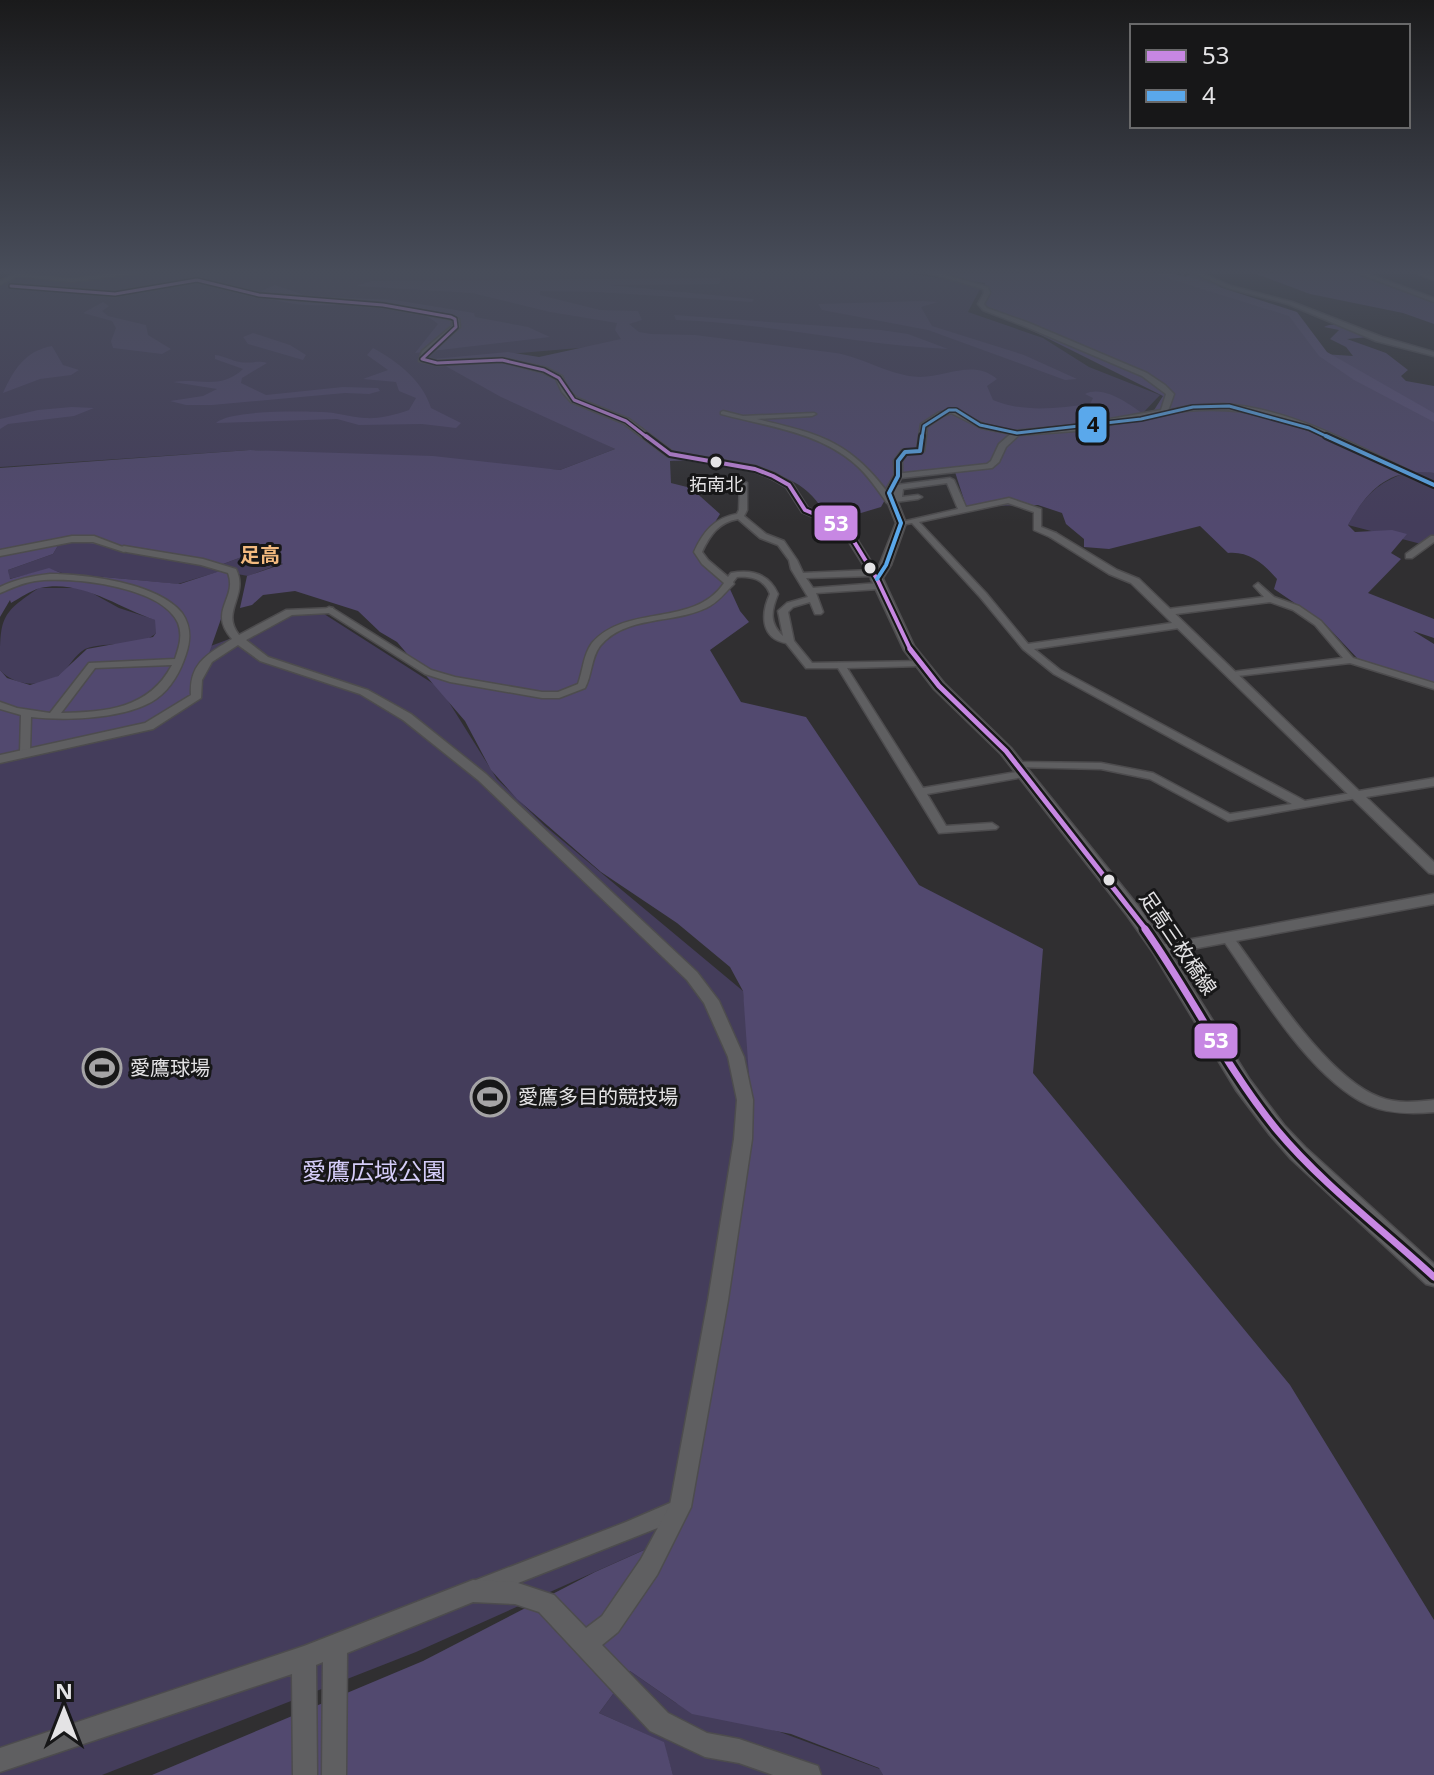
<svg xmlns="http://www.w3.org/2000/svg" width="1434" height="1775" viewBox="0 0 1434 1775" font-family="'Noto Sans','Noto Sans JP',sans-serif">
<rect width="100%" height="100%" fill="#302f31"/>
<path fill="#443d5b" d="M 30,273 L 907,273 L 969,283 L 980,289 L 968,312 L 1043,338 L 1089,367 L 1160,395 L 1142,414 L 999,419 L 674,340 L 436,360 L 615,449 L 560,470 L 250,450 L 0,467 L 0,285 Z
M 1414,470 L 1434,473 L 1434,537 L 1425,545 L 1348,525 C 1365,494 1379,481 1414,470 Z
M 81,542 L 223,564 L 258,551 L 283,563 L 248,576 L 221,571 L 178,584 L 62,573 L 50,569 L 9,579 L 8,570 L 53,554 L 59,544 Z
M 39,588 L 83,588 L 119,608 L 156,620 L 158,631 C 142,650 107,640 85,649 C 74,655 68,670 58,676 C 40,688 14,686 0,670 C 0,617 0,614 39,588 Z
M 321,612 L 440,688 L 497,779 L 545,826 L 743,991 L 768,1222 L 701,1439 L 655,1545 L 416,1652 L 102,1775 L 0,1775 L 0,758 L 200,650 L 293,615 Z
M 630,1671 L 676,1703 L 780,1732 L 880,1769 L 883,1775 L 673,1775 L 663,1742 L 599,1713 Z"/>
<path fill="#52496f" d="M 916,273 L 1149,273 L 1202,285 L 1183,278 L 1192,273 L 1220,286 L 1217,290 L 1288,311 L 1323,354 L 1353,356 L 1346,347 L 1330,339 L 1339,330 L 1324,327 C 1337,320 1355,332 1369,337 L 1347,339 L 1386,353 L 1408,370 L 1401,376 L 1406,381 L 1434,386 L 1434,473 C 1390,467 1368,489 1348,525 L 1355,532 L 1392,530 L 1407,534 L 1391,553 L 1401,559 L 1368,593 L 1434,619 L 1434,638 L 1413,631 L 1434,644 L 1434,684 L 1358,659 L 1324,623 L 1274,589 L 1277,579 C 1264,564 1249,551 1228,553 L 1200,526 L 1109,549 L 1084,547 L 1084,539 L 1066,524 L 1062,513 L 1038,505 L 966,506 L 955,472 L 897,478 L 881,507 L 861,513 L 825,511 C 819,505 814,497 808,492 C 780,466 706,458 670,461 L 671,483 L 691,488 L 720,514 L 698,550 L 724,576 L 740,611 L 749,622 L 710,650 L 741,702 L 806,717 L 919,885 L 1043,949 L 1033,1073 L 1290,1385 L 1434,1620 L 1434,1775 L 883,1775 L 879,1768 L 791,1734 L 692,1714 L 630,1671 L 599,1713 L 664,1742 L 673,1775 L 152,1775 L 423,1661 L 595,1572 L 662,1542 L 753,1132 L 743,991 L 730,967 L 677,923 L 601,872 L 517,799 L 491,770 L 465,721 L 397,642 L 380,632 L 358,611 L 295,591 L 263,595 L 252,605 L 240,608 L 247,576 L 283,564 L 258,551 L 223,564 L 80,542 L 59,544 L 53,554 L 8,570 L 10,579 L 49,568 L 61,573 L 180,584 L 223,570 L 236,576 L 193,699 L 146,722 L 0,760 L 0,670 L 7,678 L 30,685 L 58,676 L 87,649 L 153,637 L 156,633 L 155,620 C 117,607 81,579 40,588 C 30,591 20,598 11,603 L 10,600 L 0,617 L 0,468 L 250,450 L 433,456 L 560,470 L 615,449 L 501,397 L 433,359 L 508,352 L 539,357 L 621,339 L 615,330 L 617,323 L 550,312 L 472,293 L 356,286 L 372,281 L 721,278 L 719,284 L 609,285 L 754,299 L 752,302 L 598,292 L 540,291 L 540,295 L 600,310 L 638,311 L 642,320 L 629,324 L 639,332 L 651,334 L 695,335 L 836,353 C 865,358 890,376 920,377 C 947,377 973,359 997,379 L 987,386 L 993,400 C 1023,413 1059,408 1090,404 L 1093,398 L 1085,394 C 1105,384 1133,407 1149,418 L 1163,396 L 983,306 L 985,283 Z
M 1254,273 L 1352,273 L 1434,303 L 1434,324 L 1403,313 L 1310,294 Z
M 275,285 L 307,296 L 395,300 L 474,313 L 475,317 L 528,327 L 550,337 L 415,353 L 438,324 C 405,296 349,307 309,305 C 293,305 276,300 259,297 L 263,290 Z
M 922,301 L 938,302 L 921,307 L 932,326 L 1024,355 L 1077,379 L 1065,380 L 928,330 L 822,310 L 818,304 Z
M 103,302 L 109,306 L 102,311 L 108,316 L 146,325 L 148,335 L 171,349 L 162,354 L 113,348 L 111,341 L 116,328 L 112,321 L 83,313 Z
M 674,315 L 881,330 L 908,334 L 948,349 C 857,345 768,323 676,320 Z
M 253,333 L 290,345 L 306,355 L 303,360 L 248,344 L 243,337 Z
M 52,346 L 63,365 L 79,370 L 71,375 L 40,379 L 3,393 C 14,369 25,351 52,346 Z
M 373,348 C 397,361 423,381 431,408 L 461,423 L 456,428 L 422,424 L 359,425 L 337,419 L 216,423 C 229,410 300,411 321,412 C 336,412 350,417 365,418 C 380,419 394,415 409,410 L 416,398 L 399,391 L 396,382 L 363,379 L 388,370 L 367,355 Z
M 215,355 C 225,356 232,361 240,362 C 250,364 257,360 267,363 L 242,378 L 241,383 L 266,395 L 343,387 L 378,388 L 380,391 L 369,394 L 345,393 L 212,405 L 186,405 L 170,401 L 203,396 L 217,389 L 173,382 C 200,378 221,390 243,369 L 215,359 Z
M 72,407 L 94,408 L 74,416 L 8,424 L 0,429 L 0,419 L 38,410 Z"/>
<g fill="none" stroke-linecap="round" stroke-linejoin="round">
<path stroke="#5c527c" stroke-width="2" d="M 1179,278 L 1184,273"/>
<path fill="#5c527c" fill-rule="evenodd" d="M 1151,273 L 1171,273 L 1195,279 L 1297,312 L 1327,352 L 1434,413 L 1434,422 L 1354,380 L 1319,356 L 1289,316 Z"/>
<defs>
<path id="minor" d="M 16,273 L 24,273 L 0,285 L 0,281 Z
M 1357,273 L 1366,273 L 1434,298 L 1434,302 Z
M 1418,273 L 1434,276 L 1434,280 L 1419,274 Z
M 1223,404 C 1299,409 1366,452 1434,482 L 1434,487 C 1411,479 1388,467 1366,456 C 1294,421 1246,400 1164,414 L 1160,412 L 1189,406 Z
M 952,409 L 986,425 L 1021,433 L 1017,435 L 981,428 L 951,413 L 943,416 L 927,427 L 924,451 L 920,453 L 907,454 L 902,461 L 902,476 L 895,478 L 894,461 L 902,450 L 917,449 L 921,424 L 938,413 Z
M 723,411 L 743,416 L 814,413 L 816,414 L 812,416 L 757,419 C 823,435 850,441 892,498 L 897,485 L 950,478 L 954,480 L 966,507 L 1009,498 L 1041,509 L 1041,527 L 1056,533 L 1056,537 L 1050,537 L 1034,530 L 1034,512 L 1008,503 L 919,522 L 986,593 L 1028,644 L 1179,622 L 1184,625 L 1179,628 L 1034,649 L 1060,670 L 1305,801 L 1357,792 L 1363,795 L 1357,798 L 1228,821 L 1150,779 L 1101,769 L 1013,767 L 1012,765 L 1017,762 L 1101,763 L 1153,773 L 1230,814 L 1292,804 L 1054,674 L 1023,649 L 980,597 L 912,523 L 901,525 L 897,523 L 958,509 L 947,483 L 903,489 L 902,497 L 918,495 L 922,497 L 918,499 L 887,503 C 877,489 868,475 855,464 C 819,432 766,426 721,414 L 721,412 Z
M 740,481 L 747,483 L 747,510 L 744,516 L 766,534 L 784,541 L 797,560 L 803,573 L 871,570 L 875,573 L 871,576 L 806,578 L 813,588 L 879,583 L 883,586 L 879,589 L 816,593 L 823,612 L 821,614 L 815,614 L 810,602 L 793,607 L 788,612 L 794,641 L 812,663 L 924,661 L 924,665 L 921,666 L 847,668 L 923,788 L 1023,771 L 1027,772 L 1028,774 L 1027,776 L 1023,777 L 927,794 L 946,826 L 992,823 L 998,827 L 996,829 L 939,833 L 838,668 L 806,668 L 786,643 C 760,638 761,613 770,594 C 764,579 752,576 737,577 L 733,582 L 734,584 C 725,592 718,603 706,608 C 673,624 626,615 600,646 C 591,658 592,675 585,688 L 559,698 L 542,698 L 450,682 L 425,674 L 324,610 L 329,607 L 332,608 L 431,670 L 455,677 L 542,692 L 558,692 L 578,684 C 583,671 583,655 592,643 C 627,603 694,628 724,583 L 702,564 L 694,552 C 703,532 714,518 737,514 L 739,510 ZM 738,519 L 760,538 L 778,545 L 789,560 L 791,569 L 808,597 L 787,603 L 778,611 L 783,636 C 769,623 771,611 778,594 C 769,574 752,569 731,573 L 728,577 L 708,560 L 702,552 C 710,535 719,522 738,519 Z
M 72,536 L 94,536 L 128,549 L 124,552 L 93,542 L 72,542 L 0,556 L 0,550 Z
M 1431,536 L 1434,536 L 1434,542 L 1412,558 L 1406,558 L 1406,554 Z
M 50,574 C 86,574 158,583 182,613 C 191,626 191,639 186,654 C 181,670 171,689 156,699 C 127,719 66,721 31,717 L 30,752 L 25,755 L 20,752 L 21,715 L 0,709 L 0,702 L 17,708 L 50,713 L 89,663 L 175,659 C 179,647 183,636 178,623 C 162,586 70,576 35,581 C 22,583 12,588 0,593 L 0,587 C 16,579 32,576 50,574 ZM 172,665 C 149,709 106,712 61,713 L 95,668 Z
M 1258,583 L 1274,597 L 1299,606 L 1321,621 L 1353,658 L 1434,683 L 1434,689 L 1350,663 L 1229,677 L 1229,673 L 1232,672 L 1343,658 L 1315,625 L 1293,610 L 1270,602 L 1168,615 L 1163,612 L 1168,609 L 1264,597 L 1254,586 Z
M 1227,933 L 1231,934 C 1266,981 1325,1076 1379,1097 C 1396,1104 1416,1102 1434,1100 L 1434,1112 C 1412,1114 1388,1114 1368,1105 C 1310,1078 1259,991 1223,940 L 1221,937 Z
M 677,1500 L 684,1502 L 686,1509 L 684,1516 L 660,1527 L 483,1597 L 476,1594 L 473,1587 L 476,1580 L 626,1522 Z"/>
<path id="tertiary" d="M 116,273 L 140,273 L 72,282 L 15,276 L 18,274 L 72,278 Z
M 928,273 L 940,273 L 988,287 L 990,293 L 984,304 L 987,308 L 1029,323 L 1147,373 L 1165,385 L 1174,394 L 1167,414 L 1076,431 L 1019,435 L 1006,447 L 999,462 L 992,468 L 901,478 L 894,493 L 906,523 L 891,565 L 881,581 L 877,582 L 872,579 L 841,529 L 802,512 L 786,487 L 770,478 L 753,471 L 667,456 L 623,423 L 571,402 L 562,392 L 556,379 L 541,372 L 502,362 L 437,365 L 419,361 L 422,351 L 452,326 L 452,320 L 449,319 L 383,307 L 259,297 L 197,282 L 115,296 L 8,286 L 11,284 L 115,292 L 197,278 L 259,293 L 383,303 L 453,316 L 459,319 L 460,327 L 426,358 L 437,361 L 502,358 L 547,368 L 562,376 L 569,391 L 577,398 L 629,419 L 673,452 L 755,466 L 776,474 L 792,483 L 808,508 L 848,525 L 877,571 L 896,523 L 884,493 L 895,474 L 987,464 L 991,461 L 999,444 L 1014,431 L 1076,425 L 1161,410 L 1166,394 L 1142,376 L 1024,326 L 983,310 L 978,304 L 984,293 L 983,289 Z
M 1193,273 L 1202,273 L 1231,286 L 1292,302 L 1382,337 L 1434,352 L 1434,356 L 1376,341 L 1288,304 L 1227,288 Z
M 1050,533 L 1056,533 L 1117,570 L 1139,579 L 1359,791 L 1434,778 L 1434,786 L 1366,797 L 1434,862 L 1434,874 L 1429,873 L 1131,583 L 1109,574 L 1050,537 Z
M 124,546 L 203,559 L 236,569 C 249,596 220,611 239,635 L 286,610 L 333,608 L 333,612 L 329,613 L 292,615 L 246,640 L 268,657 L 368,690 L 411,714 L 486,774 L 697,972 L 719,1001 L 744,1057 L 753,1100 L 752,1139 L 728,1300 L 691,1507 L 657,1575 L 618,1632 L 602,1645 L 668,1713 L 707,1733 L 739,1739 L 809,1763 L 818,1766 L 821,1775 L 773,1775 L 739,1763 L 705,1757 L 650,1731 L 539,1612 L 515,1604 L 473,1602 L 347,1653 L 346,1775 L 322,1775 L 323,1662 L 316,1665 L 317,1775 L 293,1775 L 292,1674 L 0,1772 L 0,1748 L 304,1646 L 473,1580 L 515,1582 L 554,1595 L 586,1628 L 602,1616 L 641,1559 L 670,1505 L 708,1300 L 734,1139 L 737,1100 L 728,1057 L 704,1003 L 687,980 L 478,780 L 403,720 L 360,694 L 260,661 L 238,645 L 212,662 L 202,680 L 201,698 L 153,729 L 0,763 L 0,755 L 145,723 L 191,695 C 189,663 208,654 232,639 C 207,610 238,599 228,573 L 201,565 L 121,551 L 121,547 Z
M 1434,894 L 1434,904 L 1160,955 L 1153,950 L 1160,945 Z"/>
<path id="secondary" d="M 877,575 L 883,579 L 914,646 L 944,683 L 1011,748 L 1138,906 L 1166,946 L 1250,1080 L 1284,1125 L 1305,1147 L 1434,1264 L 1434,1286 L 1426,1284 L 1291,1159 L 1270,1135 L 1236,1090 L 1154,954 L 1126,914 L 1001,754 L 934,689 L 904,650 L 871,579 Z"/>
</defs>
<use href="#minor" stroke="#4d4c4e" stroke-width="3"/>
<use href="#tertiary" stroke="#4d4c4e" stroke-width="3"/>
<use href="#secondary" stroke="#4d4c4e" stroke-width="3"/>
<use href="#minor" fill="#5f5f61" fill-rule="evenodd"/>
<use href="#tertiary" fill="#5f5f61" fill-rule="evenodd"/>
<use href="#secondary" fill="#5f5f61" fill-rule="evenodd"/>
<defs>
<path id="bus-1-far3" d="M 11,286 L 115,294 L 197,280 L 259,295 L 383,305 L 451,317 L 455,319 L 456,327 L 422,359 L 437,363 L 502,360 L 544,370 L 559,378 L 574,400 L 626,421 L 648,438"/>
<path id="bus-1-far2" d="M 646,436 L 670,454 L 755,469 L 773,476 L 789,485 L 805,510 L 845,527 L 877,579 L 911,651"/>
<path id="bus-1-far1" d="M 910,649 L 939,686 L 1006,751 L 1147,931"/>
<path id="bus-1" d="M 1145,929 C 1191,994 1226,1068 1277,1130 C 1321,1183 1383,1230 1434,1277"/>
<path id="bus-2-far1" d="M 922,438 L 924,426 L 949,410 L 956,410 L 980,425 L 1017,433 L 1141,419 L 1193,407 L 1229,406 L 1309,428 L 1330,438"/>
<path id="bus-2" d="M 1326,436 L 1434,485
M 877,579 L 886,565 L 901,523 L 889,493 L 898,476 L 898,461 L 905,452 L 920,451 L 922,436"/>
</defs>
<use href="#bus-1-far3" stroke="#171718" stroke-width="6"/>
<use href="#bus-1-far2" stroke="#171718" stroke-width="8"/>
<use href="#bus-1-far1" stroke="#171718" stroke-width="10"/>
<use href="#bus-1" stroke="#171718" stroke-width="13"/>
<use href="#bus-2-far1" stroke="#171718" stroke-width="6"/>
<use href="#bus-2" stroke="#171718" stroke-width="8"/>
<use href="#bus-1-far3" stroke="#c787e3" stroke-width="3"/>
<use href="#bus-1-far2" stroke="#c787e3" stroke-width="4"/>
<use href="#bus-1-far1" stroke="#c787e3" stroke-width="5"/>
<use href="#bus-1" stroke="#c787e3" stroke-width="7"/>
<use href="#bus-2-far1" stroke="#5aa8eb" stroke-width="3"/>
<use href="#bus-2" stroke="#5aa8eb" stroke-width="4"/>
</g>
<linearGradient id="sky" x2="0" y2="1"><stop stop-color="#1a1a1b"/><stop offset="0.52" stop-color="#484d5a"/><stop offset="1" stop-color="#484d5a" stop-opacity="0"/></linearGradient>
<rect width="1434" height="522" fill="url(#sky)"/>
<defs>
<symbol id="stadium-ring" viewBox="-11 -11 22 22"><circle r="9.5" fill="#171718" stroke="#a5a4a6" stroke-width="1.5"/><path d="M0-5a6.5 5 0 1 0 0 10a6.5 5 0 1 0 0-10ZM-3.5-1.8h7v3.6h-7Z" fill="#a5a4a6"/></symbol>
</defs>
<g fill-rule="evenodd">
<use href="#stadium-ring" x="80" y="1046" width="44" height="44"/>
<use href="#stadium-ring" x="468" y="1075" width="44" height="44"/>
</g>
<g fill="#e4e3e5" stroke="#171718" stroke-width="3">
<circle cx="716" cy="462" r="7"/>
<circle cx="870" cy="568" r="7"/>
<circle cx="1109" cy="880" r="7"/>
</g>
<g text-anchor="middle" stroke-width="6" stroke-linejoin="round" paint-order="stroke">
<g font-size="18" fill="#e4e3e5" stroke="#171718">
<text x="716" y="491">拓南北</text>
</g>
<g font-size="20" font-weight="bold" fill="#f3ba7f" stroke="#171718">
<text x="260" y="562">足高</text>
</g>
<g font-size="20" fill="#e4e3e5" stroke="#171718">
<text transform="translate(1178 943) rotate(56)" y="7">足高三枚橋線</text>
</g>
<g font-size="20" fill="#e4e3e5" stroke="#171718" text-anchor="start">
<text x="130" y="1075">愛鷹球場</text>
<text x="518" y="1104">愛鷹多目的競技場</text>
</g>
<g font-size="24" fill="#d5cdf9" stroke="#171718">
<text x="374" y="1180">愛鷹広域公園</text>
</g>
</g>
<g stroke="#171718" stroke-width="3">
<rect x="1077" y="405" width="31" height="39" rx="8" fill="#5aa8eb"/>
<rect x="813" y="504" width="46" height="38" rx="8" fill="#c787e3"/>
<rect x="1193" y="1022" width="46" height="38" rx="8" fill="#c787e3"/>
</g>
<g font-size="22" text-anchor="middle" font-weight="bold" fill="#fff">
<text x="836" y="531">53</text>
<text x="1216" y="1048">53</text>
</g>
<g font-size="22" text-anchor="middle" font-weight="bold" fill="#111">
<text x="1093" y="432">4</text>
</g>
<rect x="1130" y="24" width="280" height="104" fill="#171718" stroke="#69696a" stroke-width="2"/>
<rect x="1146" y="50" width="40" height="12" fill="#c787e3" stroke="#69696a" stroke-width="2"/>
<text x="1202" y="64" font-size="24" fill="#e4e3e5">53</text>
<rect x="1146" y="90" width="40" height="12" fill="#5aa8eb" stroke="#69696a" stroke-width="2"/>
<text x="1202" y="104" font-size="24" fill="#e4e3e5">4</text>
<g transform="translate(64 1711)" stroke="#171718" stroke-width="6" paint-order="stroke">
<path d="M0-6L14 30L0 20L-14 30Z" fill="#e4e3e5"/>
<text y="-12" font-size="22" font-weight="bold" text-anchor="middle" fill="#e4e3e5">N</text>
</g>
</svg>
